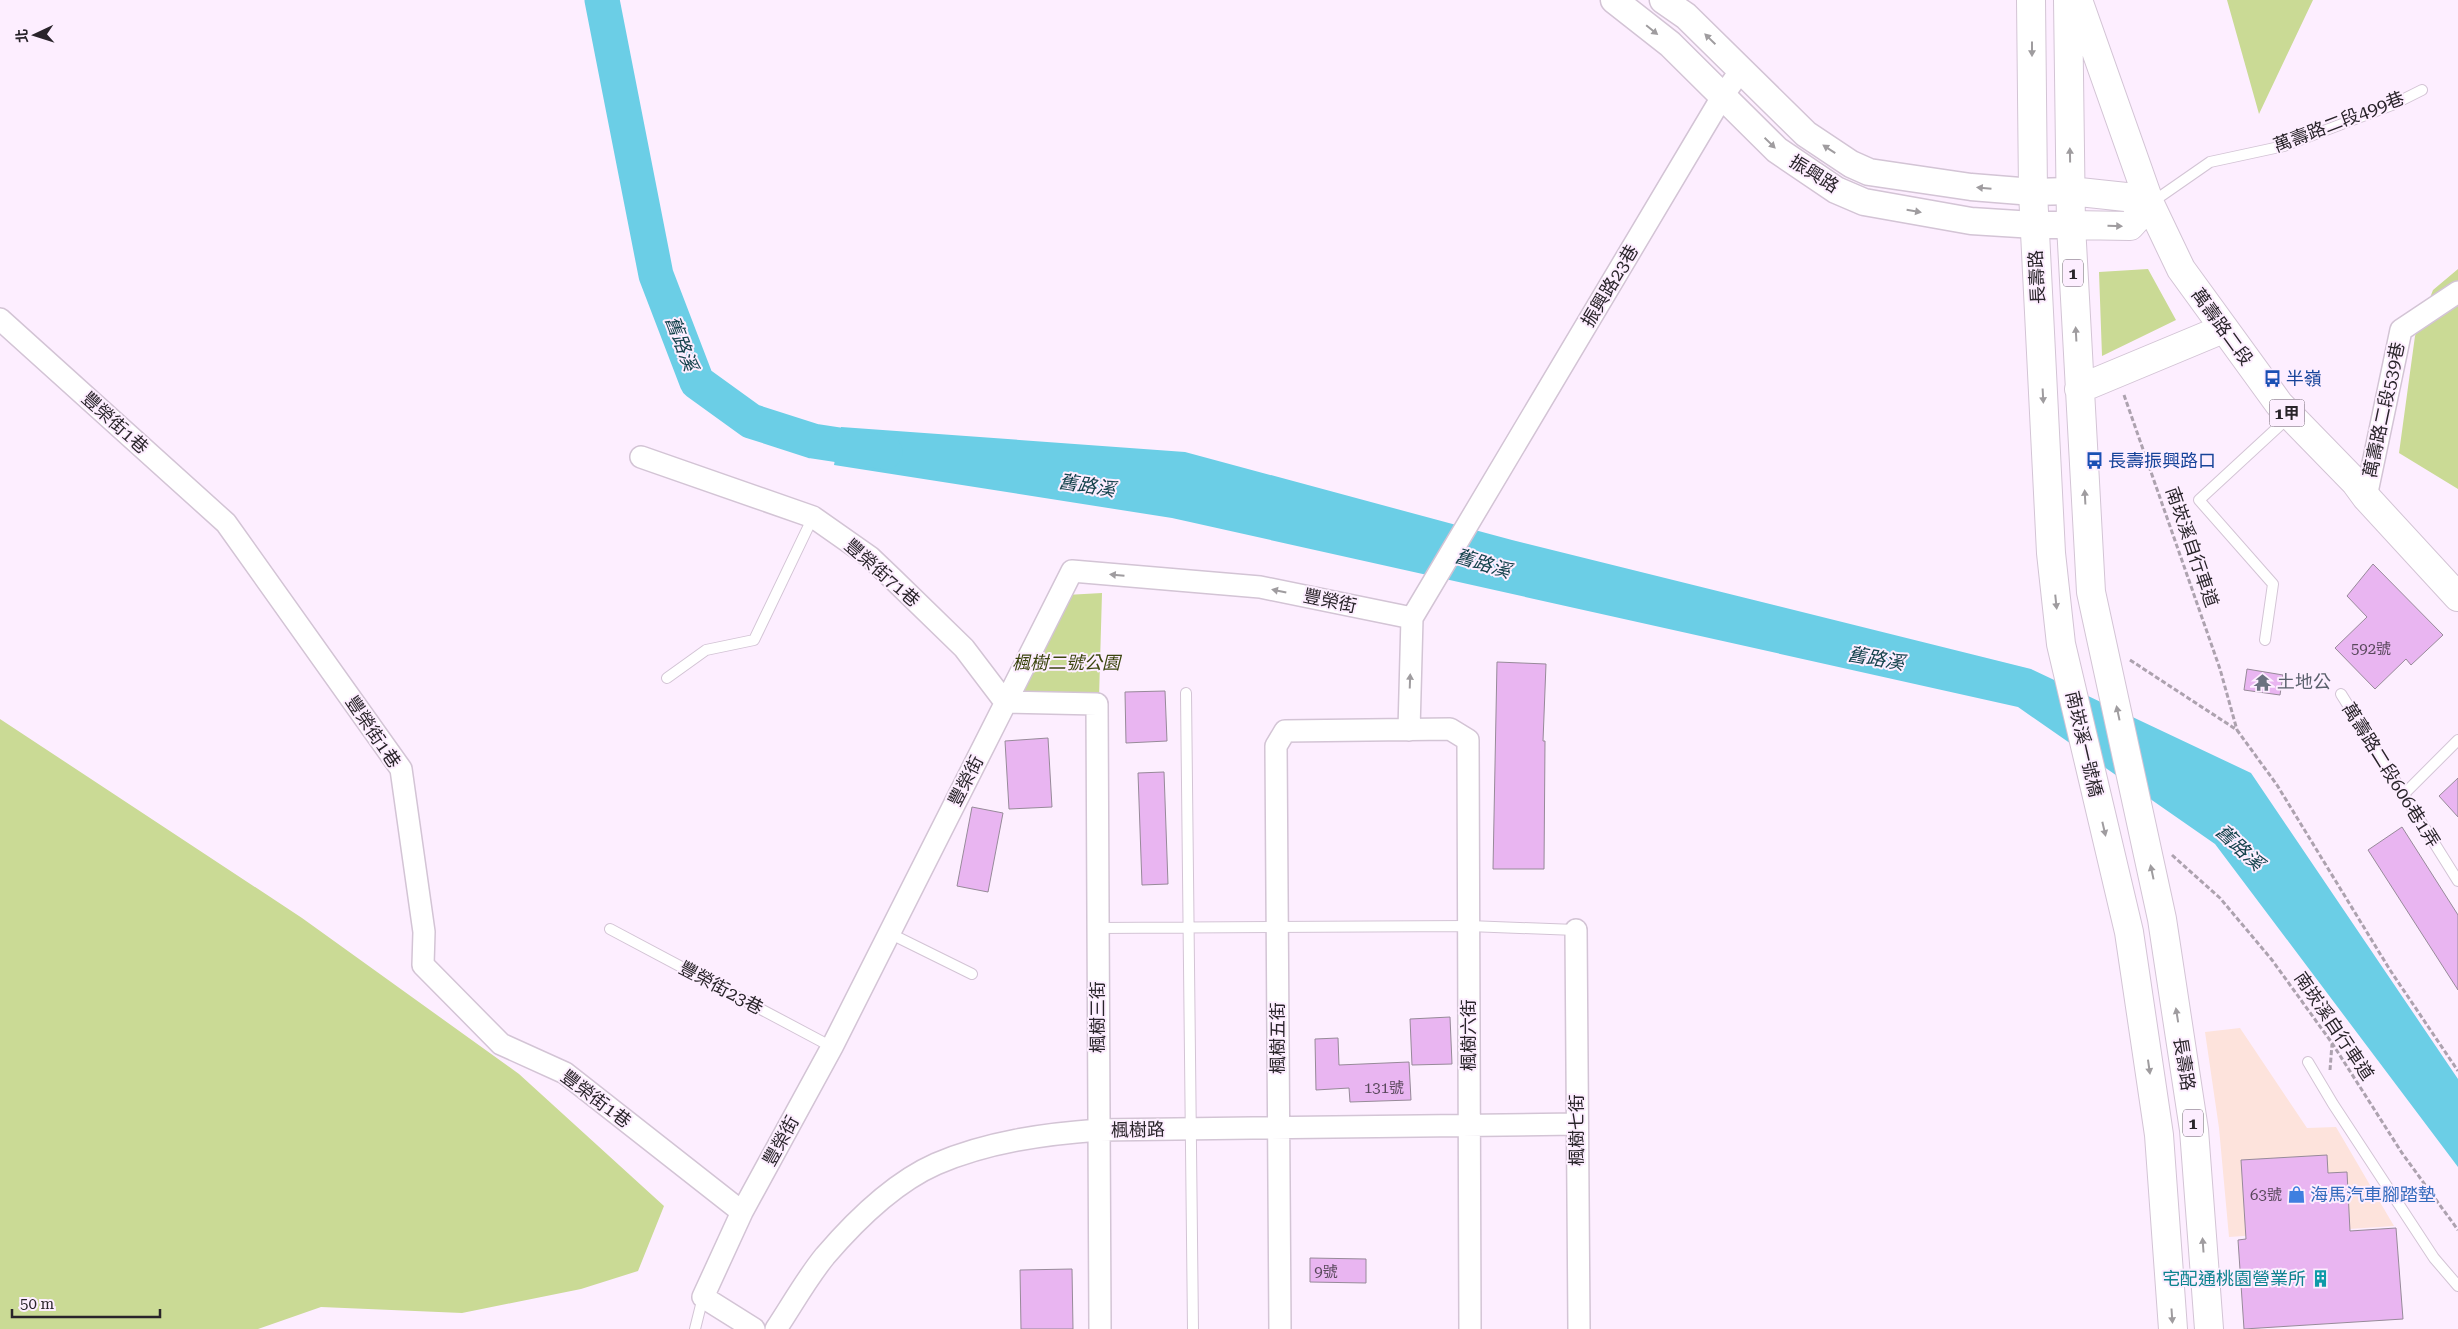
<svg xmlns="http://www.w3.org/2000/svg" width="2458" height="1329" viewBox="0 0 2458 1329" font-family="'Roboto Serif','Noto Sans TC',serif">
<rect width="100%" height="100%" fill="#fdeeff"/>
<path fill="#fde3dc" d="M 2240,1028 L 2307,1128 L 2336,1127 L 2394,1226 L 2229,1237 L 2219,1128 L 2205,1032 Z"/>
<path fill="#cada95" d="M 2227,0 L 2313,0 L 2259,114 Z
M 2148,269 L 2176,320 L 2102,356 L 2099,272 Z
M 2458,269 L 2458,489 L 2399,453 L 2415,336 L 2433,290 Z
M 1102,593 L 1099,698 L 1008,697 L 1066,595 Z
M 0,719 L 302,918 L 519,1074 L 664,1206 L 638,1271 L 581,1289 L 462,1313 L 321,1307 L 258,1329 L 0,1329 Z"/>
<path fill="#6bcee6" d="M 841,427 L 1185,452 L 1512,540 L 2031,669 L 2251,773 L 2458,1079 L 2458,1167 L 2215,844 L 2018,707 L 1172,518 L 834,465 Z"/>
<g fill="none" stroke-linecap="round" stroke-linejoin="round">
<path stroke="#6bcee6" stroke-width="35" d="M 602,0 L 656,275 L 697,382 L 751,421 L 813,441 L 885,452"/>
</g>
<path fill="#e9b5f1" stroke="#978a99" d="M 2373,564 L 2443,635 L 2411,665 L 2406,659 L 2375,689 L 2335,648 L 2367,617 L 2347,596 Z
M 1497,662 L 1546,664 L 1543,741 L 1545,741 L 1544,869 L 1493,869 Z
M 2247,669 L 2283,675 L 2280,695 L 2244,690 Z
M 1165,691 L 1167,741 L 1126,743 L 1125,692 Z
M 1048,738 L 1052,807 L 1009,809 L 1005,741 Z
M 1164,772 L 1168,884 L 1142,885 L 1138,773 Z
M 2458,778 L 2458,817 L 2439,796 Z
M 972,807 L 1003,813 L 988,892 L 957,886 Z
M 2402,827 L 2458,915 L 2458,990 L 2368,850 Z
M 1450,1017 L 1452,1064 L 1412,1065 L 1410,1019 Z
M 1338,1038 L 1339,1065 L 1409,1062 L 1411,1100 L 1350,1102 L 1349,1088 L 1316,1090 L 1315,1039 Z
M 2327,1155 L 2328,1173 L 2347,1172 L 2350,1231 L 2396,1228 L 2403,1319 L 2244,1329 L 2238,1240 L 2246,1239 L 2241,1160 Z
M 1310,1258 L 1366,1259 L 1366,1283 L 1310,1282 Z
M 1072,1269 L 1073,1329 L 1021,1329 L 1020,1270 Z"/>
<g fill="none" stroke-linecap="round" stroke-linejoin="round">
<defs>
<path id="service" d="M 2151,203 L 2210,162 L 2284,146 L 2392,105 L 2422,90
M 2265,640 L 2273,584 L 2199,500 L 2289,417
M 667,678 L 706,650 L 754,640 L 813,517
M 1186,693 L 1193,1329
M 2341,694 L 2458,881
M 2404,794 L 2458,740
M 1098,928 L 1469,926 L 1576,930
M 610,929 L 832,1047
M 889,933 L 972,974
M 2308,1062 L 2333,1104 L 2434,1258 L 2458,1286
M 695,1329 L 703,1297"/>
<path id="minor" d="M 0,319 L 226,523 L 401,769 L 424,932 L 423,965 L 501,1044 L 565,1073 L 742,1212
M 641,457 L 813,517 L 870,557 L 892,578 L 964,648 L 1005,702 L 1097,704 L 1100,1329
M 2366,497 L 2401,330 L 2458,292
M 1409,730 L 1412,618 L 1722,97 L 1741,70
M 1576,930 L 1579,1329
M 754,1329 L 703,1297 L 742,1212 L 832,1047 L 1072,571 L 1260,587 L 1412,618
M 776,1329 C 792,1305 807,1278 825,1256 C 855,1221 893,1183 936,1164 C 987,1142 1044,1134 1099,1130 L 1577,1124
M 1280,1329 L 1276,746 L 1285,731 L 1450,729 L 1468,740 L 1470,1329"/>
<path id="tertiary" d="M 1614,0 L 1670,44 L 1777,150 L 1836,190 L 1864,202 L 1971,221 L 2035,225 L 2071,225
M 1663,0 L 1686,16 L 1806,134 L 1851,164 L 1869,172 L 1971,187 L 2033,192 L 2070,191"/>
<path id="primary" d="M 2031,0 L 2033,192 L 2051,553 L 2061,644 L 2129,932 L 2159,1135 L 2173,1329
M 2068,0 L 2071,225 L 2091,592 L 2162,919 L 2194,1130 L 2209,1329
M 2078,0 L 2150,204 L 2181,269 L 2279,404 L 2355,482 L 2366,497 L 2458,597
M 2070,191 L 2126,197 L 2150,204
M 2071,225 L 2130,226 L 2150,204
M 2079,389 L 2223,329"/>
</defs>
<use href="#service" stroke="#d3c4d5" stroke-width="12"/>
<use href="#minor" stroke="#d3c4d5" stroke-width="24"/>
<use href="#tertiary" stroke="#d3c4d5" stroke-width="29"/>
<use href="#primary" stroke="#d3c4d5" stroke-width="30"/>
<path stroke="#ada2af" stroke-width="3" stroke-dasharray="5 2.5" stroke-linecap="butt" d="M 2124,395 L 2220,669 L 2237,730
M 2130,660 L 2237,730 L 2277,785 L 2390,970 L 2458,1071
M 2172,855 L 2220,898 L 2272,960 L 2332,1043 L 2402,1153 L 2458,1230
M 2330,1070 L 2332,1044"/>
<use href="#service" stroke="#fff" stroke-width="10"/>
<use href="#minor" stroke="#fff" stroke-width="21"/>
<use href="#tertiary" stroke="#fff" stroke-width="26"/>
<use href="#primary" stroke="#fff" stroke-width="28"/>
</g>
<defs><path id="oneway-solid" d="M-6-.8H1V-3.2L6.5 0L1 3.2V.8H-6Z" transform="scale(1.25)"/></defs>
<g fill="#9f9c9f">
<use href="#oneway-solid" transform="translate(1652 30) rotate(39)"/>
<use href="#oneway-solid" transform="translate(1710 39) rotate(-136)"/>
<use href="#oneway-solid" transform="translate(2032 49) rotate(90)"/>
<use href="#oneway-solid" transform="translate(1770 143) rotate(44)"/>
<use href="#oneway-solid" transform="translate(1829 149) rotate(-147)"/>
<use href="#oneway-solid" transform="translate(2070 155) rotate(-91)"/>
<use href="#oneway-solid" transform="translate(1984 188) rotate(-175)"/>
<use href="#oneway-solid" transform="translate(1914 211) rotate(10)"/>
<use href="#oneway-solid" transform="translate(2115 226) rotate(1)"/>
<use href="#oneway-solid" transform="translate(2076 334) rotate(-93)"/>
<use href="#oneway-solid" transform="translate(2043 396) rotate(87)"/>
<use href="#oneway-solid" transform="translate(2085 497) rotate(-93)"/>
<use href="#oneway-solid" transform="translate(1117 575) rotate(-175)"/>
<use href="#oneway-solid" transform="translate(1279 591) rotate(-168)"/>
<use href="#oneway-solid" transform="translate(2056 602) rotate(84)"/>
<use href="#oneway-solid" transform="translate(1410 681) rotate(-88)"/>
<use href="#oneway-solid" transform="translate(2118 713) rotate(-102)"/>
<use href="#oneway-solid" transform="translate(2104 829) rotate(77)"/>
<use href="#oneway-solid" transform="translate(2152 872) rotate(-102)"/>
<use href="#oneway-solid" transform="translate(2177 1015) rotate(-99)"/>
<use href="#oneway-solid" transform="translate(2149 1067) rotate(82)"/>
<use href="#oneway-solid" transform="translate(2203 1245) rotate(-94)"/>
<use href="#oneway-solid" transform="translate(2172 1316) rotate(86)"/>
</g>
<defs>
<symbol id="bus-bare" viewBox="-9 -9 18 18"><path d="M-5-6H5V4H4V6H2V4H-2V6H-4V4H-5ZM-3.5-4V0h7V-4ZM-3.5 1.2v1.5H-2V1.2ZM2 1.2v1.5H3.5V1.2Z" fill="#1a4fb4" stroke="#fdeeff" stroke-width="2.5" paint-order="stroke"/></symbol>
<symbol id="temple-bare" viewBox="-9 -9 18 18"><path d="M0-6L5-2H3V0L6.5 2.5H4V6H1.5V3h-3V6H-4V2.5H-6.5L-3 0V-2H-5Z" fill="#6b7280" stroke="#fdeeff" stroke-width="2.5" paint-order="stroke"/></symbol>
<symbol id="shop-bare" viewBox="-9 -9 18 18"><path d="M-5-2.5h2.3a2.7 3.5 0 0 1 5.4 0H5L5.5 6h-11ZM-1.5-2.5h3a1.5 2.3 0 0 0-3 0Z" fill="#3f7fe0" stroke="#fdeeff" stroke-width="2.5" paint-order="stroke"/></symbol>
<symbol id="building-bare" viewBox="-9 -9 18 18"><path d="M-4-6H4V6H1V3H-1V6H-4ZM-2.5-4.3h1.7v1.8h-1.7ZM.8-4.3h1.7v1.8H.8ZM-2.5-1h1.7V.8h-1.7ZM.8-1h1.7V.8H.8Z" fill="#0f9aa8" stroke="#fdeeff" stroke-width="2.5" paint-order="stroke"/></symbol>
</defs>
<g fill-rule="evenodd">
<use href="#bus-bare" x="2260" y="366" width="25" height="25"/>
<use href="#bus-bare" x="2082" y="448" width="25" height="25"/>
<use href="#temple-bare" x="2250" y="670" width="25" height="25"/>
<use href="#shop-bare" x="2284" y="1182" width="25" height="25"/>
<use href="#building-bare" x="2308" y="1266" width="25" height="25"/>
</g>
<g text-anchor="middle" stroke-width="4" stroke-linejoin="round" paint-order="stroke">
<g font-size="15" fill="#59485c">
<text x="2371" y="654">592號</text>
<text x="1384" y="1093">131號</text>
<text x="2266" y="1200">63號</text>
<text x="1326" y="1277">9號</text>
</g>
<g fill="#fdeeff" stroke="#69616a" stroke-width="1">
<rect x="2063" y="259.5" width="20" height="27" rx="4"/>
<rect x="2269.5" y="399.5" width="35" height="27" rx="4"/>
<rect x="2183" y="1109.5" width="20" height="27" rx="4"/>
</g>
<g font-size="16" font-weight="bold" fill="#29242a">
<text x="2073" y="279">1</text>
<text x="2287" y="419">1甲</text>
<text x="2193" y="1129">1</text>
</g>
<g font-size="18" fill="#29242a" stroke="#fdeeff">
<text transform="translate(2339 122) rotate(-21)" y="6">萬壽路二段499巷</text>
<text transform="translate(1814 174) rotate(32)" y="6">振興路</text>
<text transform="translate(2037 277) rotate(-93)" y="6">長壽路</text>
<text transform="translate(1610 286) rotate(-59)" y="6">振興路23巷</text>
<text transform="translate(2222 327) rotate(54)" y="6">萬壽路二段</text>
<text transform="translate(2384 410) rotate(-78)" y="6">萬壽路二段539巷</text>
<text transform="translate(115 423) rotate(42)" y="6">豐榮街1巷</text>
<text transform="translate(2192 547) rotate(71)" y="6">南崁溪自行車道</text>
<text transform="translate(882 573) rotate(41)" y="6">豐榮街71巷</text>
<text transform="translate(1330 601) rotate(12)" y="6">豐榮街</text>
<text transform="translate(373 732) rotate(56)" y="6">豐榮街1巷</text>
<text transform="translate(2084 744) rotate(77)" y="6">南崁溪一號橋</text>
<text transform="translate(2391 775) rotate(58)" y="6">萬壽路二段606巷1弄</text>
<text transform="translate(966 781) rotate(-63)" y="6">豐榮街</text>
<text transform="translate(721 988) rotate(28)" y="6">豐榮街23巷</text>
<text transform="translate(1098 1017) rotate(-90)" y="6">楓樹三街</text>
<text transform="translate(2334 1026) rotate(56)" y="6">南崁溪自行車道</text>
<text transform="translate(1469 1035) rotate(-90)" y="6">楓樹六街</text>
<text transform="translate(1278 1038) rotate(-90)" y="6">楓樹五街</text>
<text transform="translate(2184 1064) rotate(81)" y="6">長壽路</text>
<text transform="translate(596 1099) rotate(37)" y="6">豐榮街1巷</text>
<text transform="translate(1138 1130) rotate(-1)" y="6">楓樹路</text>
<text transform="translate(1577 1130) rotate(-90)" y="6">楓樹七街</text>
<text transform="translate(781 1141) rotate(-61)" y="6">豐榮街</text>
</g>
<g font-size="18" fill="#164399" stroke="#fdeeff" text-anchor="start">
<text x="2286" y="385">半嶺</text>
<text x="2108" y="467">長壽振興路口</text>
</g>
<g font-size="18" font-style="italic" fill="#3b450e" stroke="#fdeeff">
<text x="1066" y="669">楓樹二號公園</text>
</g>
<g font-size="18" fill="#5b616d" stroke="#fdeeff" text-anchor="start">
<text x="2277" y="688">土地公</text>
</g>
<g font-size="18" fill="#366cbe" stroke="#fdeeff" text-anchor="start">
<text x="2310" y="1201">海馬汽車腳踏墊</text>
</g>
<g font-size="18" fill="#0d838f" stroke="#fdeeff" text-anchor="end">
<text x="2306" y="1285">宅配通桃園營業所</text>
</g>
<g font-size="19" font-style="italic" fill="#14424c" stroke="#fdeeff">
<text transform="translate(682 343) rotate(69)" y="7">舊路溪</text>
<text transform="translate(1087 485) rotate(9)" y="7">舊路溪</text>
<text transform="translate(1483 563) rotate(17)" y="7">舊路溪</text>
<text transform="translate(1876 658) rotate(10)" y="7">舊路溪</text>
<text transform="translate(2240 847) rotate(43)" y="7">舊路溪</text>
</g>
</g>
<g transform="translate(35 35) rotate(266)" stroke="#fdeeff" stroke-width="4" paint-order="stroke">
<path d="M0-4L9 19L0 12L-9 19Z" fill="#29242a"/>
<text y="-8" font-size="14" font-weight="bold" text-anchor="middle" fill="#29242a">北</text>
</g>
<path d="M12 1309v8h148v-8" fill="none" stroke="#29242a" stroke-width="2.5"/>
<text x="20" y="1309" font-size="15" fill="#29242a" stroke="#fdeeff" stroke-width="4" paint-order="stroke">50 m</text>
</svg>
